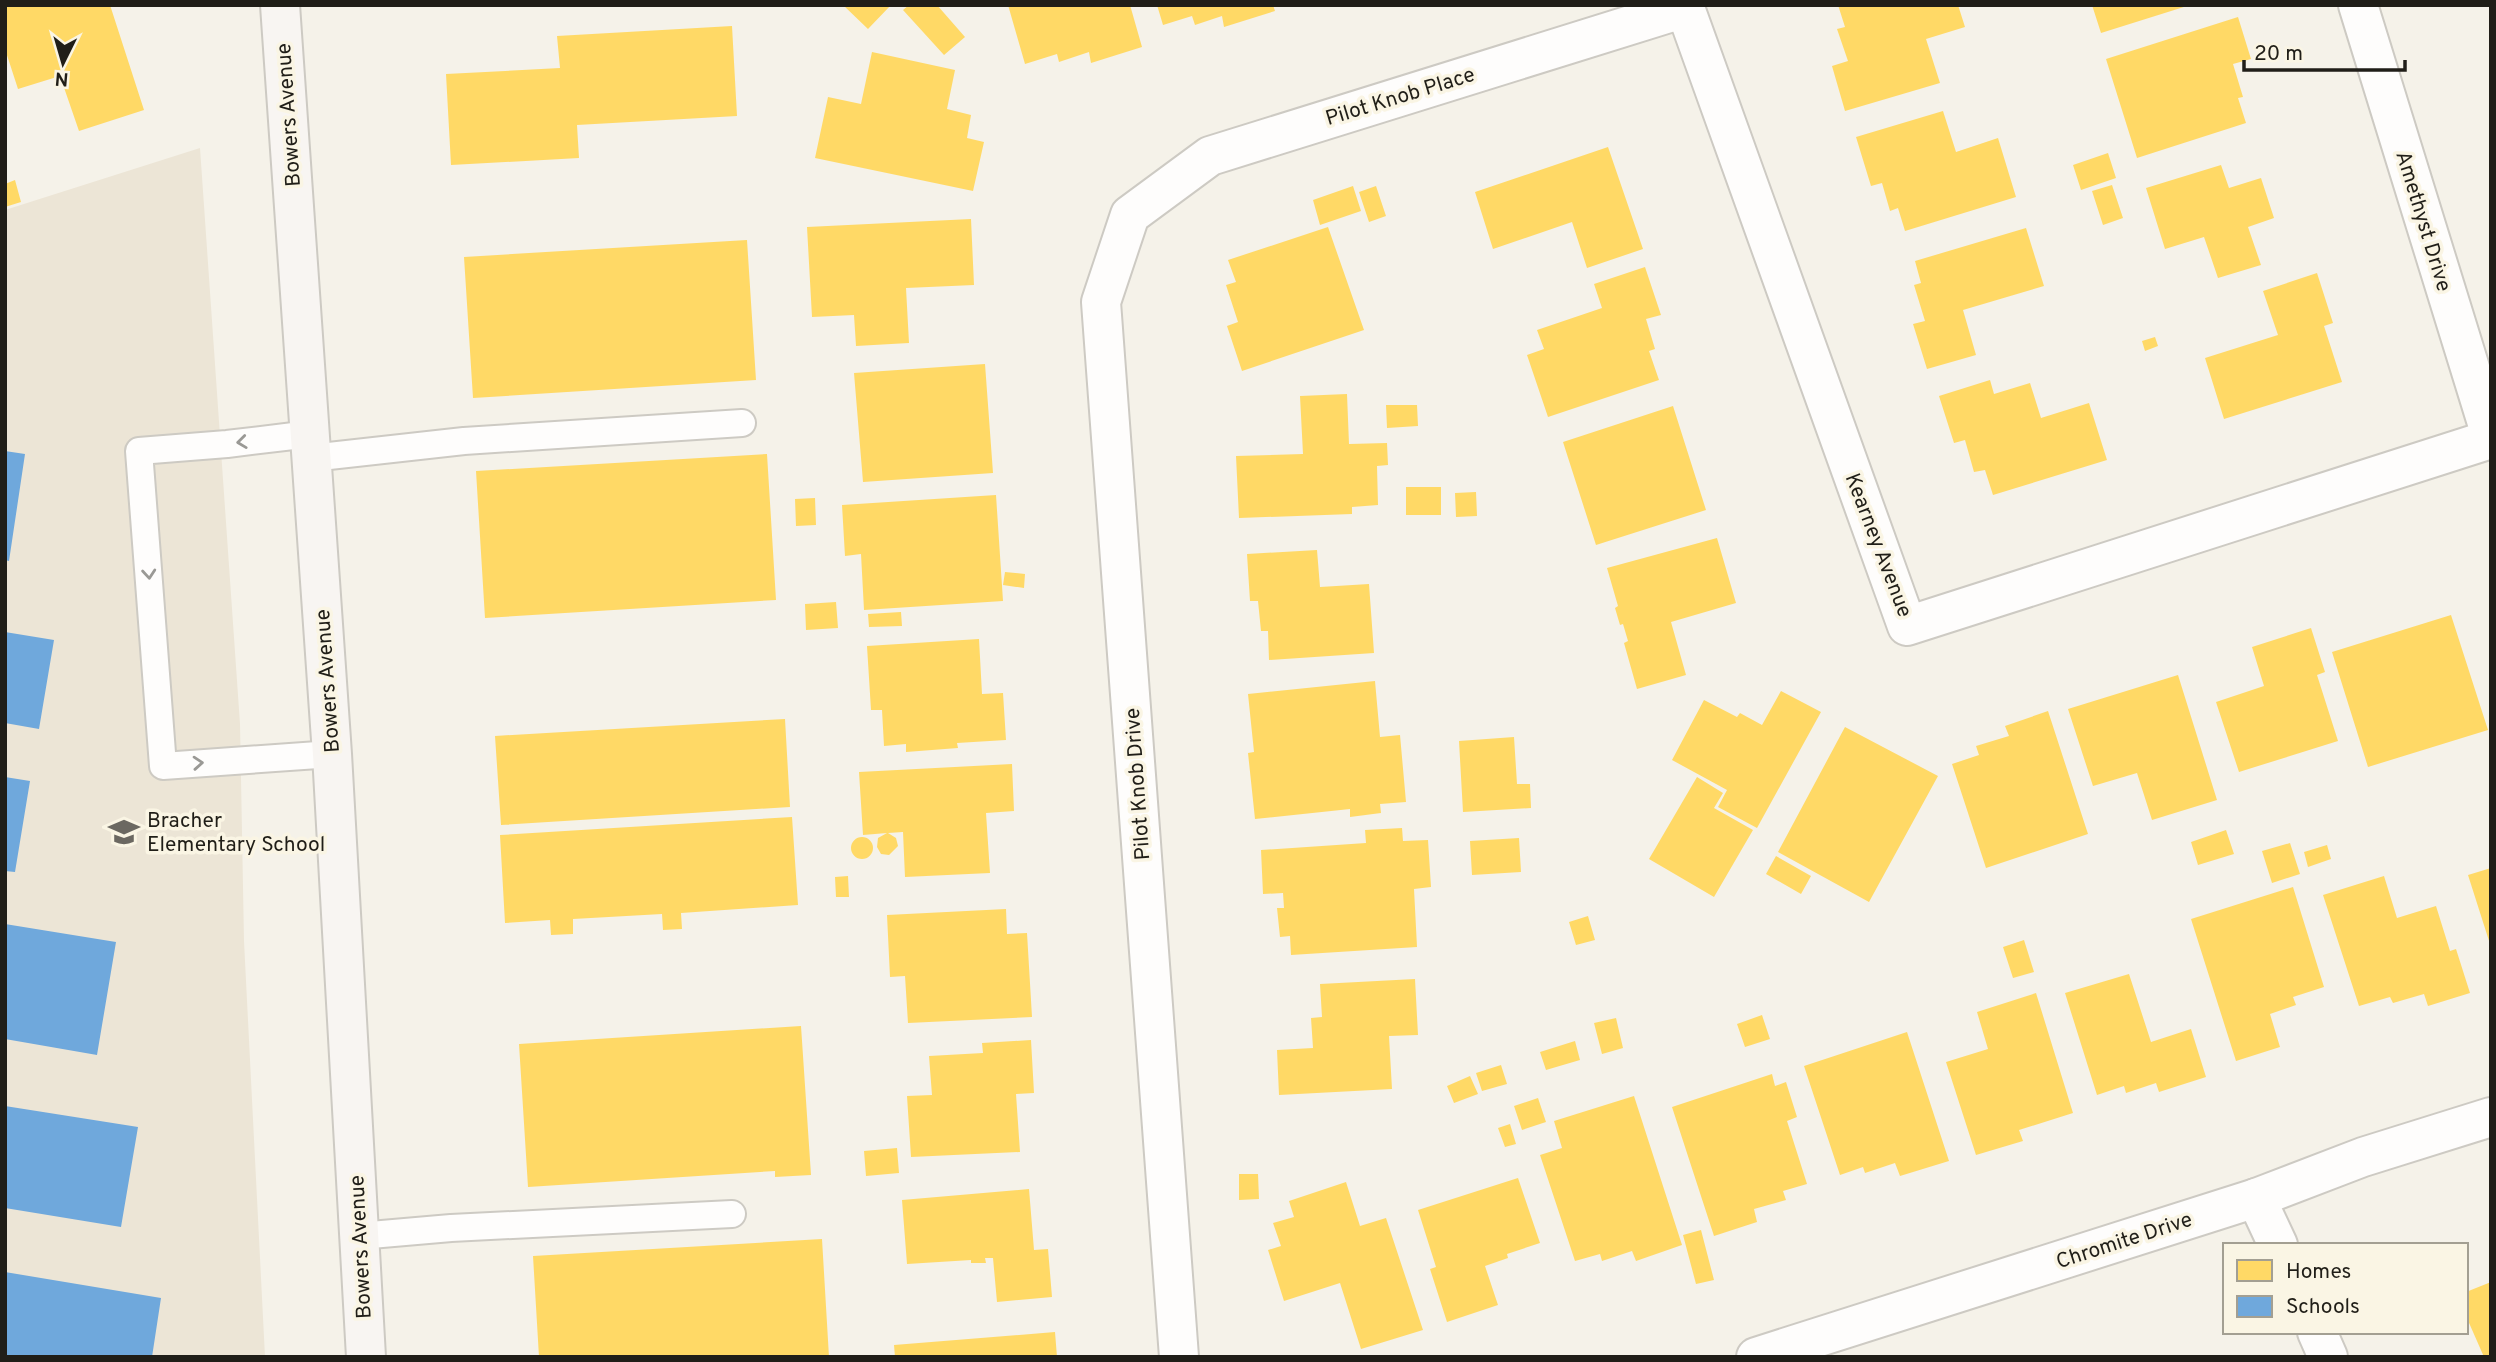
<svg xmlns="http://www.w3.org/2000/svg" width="2496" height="1362" viewBox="0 0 2496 1362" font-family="Overpass,sans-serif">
<rect width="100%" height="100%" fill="#f5f2e9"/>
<path fill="#ece5d6" d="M 200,148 L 240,724 L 244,941 L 265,1357 L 5,1357 L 5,210 Z"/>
<path fill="#ffd966" d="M 5,5 L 110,5 L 144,110 L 79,131 L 60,76 L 18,89 L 5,49 Z
M 843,5 L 891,5 L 868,29 Z
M 909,5 L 937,5 L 965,37 L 944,55 L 903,10 Z
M 1008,5 L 1130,5 L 1142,47 L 1091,63 L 1089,52 L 1059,62 L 1057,54 L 1025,64 Z
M 1157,5 L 1273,5 L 1275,11 L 1224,27 L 1222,16 L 1195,25 L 1192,16 L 1163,25 Z
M 1838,5 L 1958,5 L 1965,27 L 1926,39 L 1940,83 L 1845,111 L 1832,66 L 1848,61 L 1837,29 L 1845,27 Z
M 2092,5 L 2187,5 L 2187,6 L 2101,33 Z
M 2238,17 L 2251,59 L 2233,64 L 2243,97 L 2238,98 L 2246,123 L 2137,158 L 2106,59 Z
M 732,26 L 737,116 L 577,125 L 579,158 L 451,165 L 446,74 L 560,68 L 557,36 Z
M 872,52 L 955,70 L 947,109 L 971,115 L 967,138 L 984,142 L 973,191 L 815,158 L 828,97 L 861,104 Z
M 1943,111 L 1956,152 L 1998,138 L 2016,197 L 1905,231 L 1898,208 L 1890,211 L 1882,183 L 1871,186 L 1856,137 Z
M 1608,147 L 1643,249 L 1587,268 L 1572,222 L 1493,249 L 1475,192 Z
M 2108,153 L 2116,178 L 2081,190 L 2073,165 Z
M 2221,165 L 2229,188 L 2261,178 L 2274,218 L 2248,227 L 2261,265 L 2218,278 L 2204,237 L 2165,249 L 2146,188 Z
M 15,180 L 21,202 L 5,207 L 5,184 Z
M 2112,185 L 2123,218 L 2103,225 L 2092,191 Z
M 1353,186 L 1361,211 L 1320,225 L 1313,200 Z
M 1376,186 L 1386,216 L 1369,222 L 1359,192 Z
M 971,219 L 974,285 L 906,288 L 909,343 L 856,346 L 854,315 L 812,317 L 807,227 Z
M 1328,227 L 1364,330 L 1242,371 L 1227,326 L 1238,322 L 1226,285 L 1236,282 L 1228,260 Z
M 2026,228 L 2044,286 L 1963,310 L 1976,355 L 1927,369 L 1913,324 L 1925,321 L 1914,285 L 1921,283 L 1915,261 Z
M 747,240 L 756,380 L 473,398 L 464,257 Z
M 1645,267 L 1661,315 L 1646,319 L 1655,349 L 1649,351 L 1659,380 L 1548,417 L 1527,355 L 1544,349 L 1537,330 L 1602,308 L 1594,284 Z
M 2317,273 L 2333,323 L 2324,326 L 2342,382 L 2224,419 L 2205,358 L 2278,335 L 2263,291 Z
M 2155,337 L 2158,346 L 2145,351 L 2142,341 Z
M 985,364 L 993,473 L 863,482 L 854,373 Z
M 1990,380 L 1994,394 L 2030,383 L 2041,418 L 2089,403 L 2107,460 L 1993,495 L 1985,470 L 1974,472 L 1965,440 L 1954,443 L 1939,396 Z
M 1347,394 L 1349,444 L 1387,443 L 1388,465 L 1377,466 L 1378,505 L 1352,507 L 1352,514 L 1239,518 L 1236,456 L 1303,454 L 1300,396 Z
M 1386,405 L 1417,405 L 1418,426 L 1387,428 Z
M 1673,406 L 1706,510 L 1596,545 L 1563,442 Z
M 767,454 L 776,600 L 485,618 L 476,471 Z
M 1406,487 L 1441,487 L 1441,515 L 1406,515 Z
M 1476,492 L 1477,516 L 1456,517 L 1455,493 Z
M 996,495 L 1003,601 L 864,610 L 861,554 L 845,556 L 842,505 Z
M 815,498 L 816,525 L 796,526 L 795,499 Z
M 1717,538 L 1736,603 L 1671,622 L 1686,675 L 1637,689 L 1624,643 L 1628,641 L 1623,624 L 1620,625 L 1615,608 L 1618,606 L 1607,568 Z
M 1317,550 L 1320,587 L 1369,584 L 1374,653 L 1269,660 L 1268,631 L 1261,631 L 1258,601 L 1250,601 L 1247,554 Z
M 1005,572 L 1025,574 L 1024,588 L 1003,585 Z
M 836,602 L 838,628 L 806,630 L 805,604 Z
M 901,612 L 902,626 L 869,627 L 868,614 Z
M 2451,615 L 2488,730 L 2368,767 L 2332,652 Z
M 2311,628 L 2325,672 L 2317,675 L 2338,741 L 2239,772 L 2216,702 L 2264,686 L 2252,647 Z
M 979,639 L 982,694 L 1003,693 L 1006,740 L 957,743 L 958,748 L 906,752 L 906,744 L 884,746 L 882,710 L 871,710 L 867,646 Z
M 2178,675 L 2217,800 L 2152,820 L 2137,773 L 2093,786 L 2068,709 Z
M 1375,681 L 1380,737 L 1400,735 L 1406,802 L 1380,804 L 1381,813 L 1350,817 L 1350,809 L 1255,819 L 1248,753 L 1254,752 L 1248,694 Z
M 1781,691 L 1821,712 L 1757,828 L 1718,807 L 1727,790 L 1672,760 L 1704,700 L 1737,717 L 1740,713 L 1762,725 Z
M 2048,711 L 2088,834 L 1986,868 L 1952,764 L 1979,755 L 1976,746 L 2009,736 L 2005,726 Z
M 785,719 L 790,807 L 501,825 L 495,736 Z
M 1845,727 L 1938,776 L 1869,902 L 1778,852 Z
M 1514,737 L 1517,784 L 1530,784 L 1531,808 L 1463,812 L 1459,741 Z
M 1012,764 L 1014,811 L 986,813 L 990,873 L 905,877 L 903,832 L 888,833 L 896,838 L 898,846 L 889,855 L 881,854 L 877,847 L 878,838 L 887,833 L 863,835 L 859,772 Z
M 1697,777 L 1723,793 L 1714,808 L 1753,830 L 1714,897 L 1649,859 Z
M 792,817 L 798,905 L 681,913 L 682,929 L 663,930 L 662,914 L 573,919 L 573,934 L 551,935 L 550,920 L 505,923 L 500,835 Z
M 1402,828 L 1403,841 L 1428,840 L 1431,887 L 1414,889 L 1417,947 L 1291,955 L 1290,936 L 1280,937 L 1277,908 L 1284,908 L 1283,893 L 1263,894 L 1261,850 L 1366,843 L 1365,830 Z
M 2226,830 L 2234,854 L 2198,865 L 2191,842 Z
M851 848a11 11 0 1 1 22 0a11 11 0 1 1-22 0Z
M 1519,838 L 1521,872 L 1472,875 L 1470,841 Z
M 2290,843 L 2300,874 L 2272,883 L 2262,851 Z
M 2327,845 L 2331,859 L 2308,867 L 2304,852 Z
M 1776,856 L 1811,876 L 1801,894 L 1766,874 Z
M 2491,868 L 2491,944 L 2490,944 L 2468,875 Z
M 848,876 L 849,897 L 836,897 L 835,877 Z
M 2384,876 L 2397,918 L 2436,906 L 2450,951 L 2456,949 L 2470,993 L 2428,1006 L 2424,994 L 2393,1003 L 2390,997 L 2359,1006 L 2323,895 Z
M 2293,887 L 2324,987 L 2293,997 L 2296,1005 L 2270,1014 L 2280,1047 L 2236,1061 L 2191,919 Z
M 1006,909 L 1007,934 L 1027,933 L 1032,1017 L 908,1023 L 905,976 L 890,977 L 887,915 Z
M 1588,916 L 1595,940 L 1576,945 L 1569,922 Z
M 2024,940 L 2034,972 L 2013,978 L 2003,947 Z
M 2129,974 L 2151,1042 L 2191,1029 L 2206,1077 L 2159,1092 L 2156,1083 L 2126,1093 L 2124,1086 L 2097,1095 L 2065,993 Z
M 1415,979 L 1418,1035 L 1389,1036 L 1392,1089 L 1279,1095 L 1277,1050 L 1313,1048 L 1311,1018 L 1322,1017 L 1320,984 Z
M 2036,993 L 2073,1113 L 2019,1130 L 2023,1141 L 1976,1155 L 1946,1062 L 1988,1049 L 1977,1012 Z
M 1762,1015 L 1770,1039 L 1745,1047 L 1737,1024 Z
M 1616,1018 L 1623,1048 L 1602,1054 L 1594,1023 Z
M 801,1026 L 811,1175 L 775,1177 L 775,1171 L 528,1187 L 519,1044 Z
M 1907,1032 L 1949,1161 L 1900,1176 L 1895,1163 L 1865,1173 L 1863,1167 L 1840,1175 L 1804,1066 Z
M 1031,1040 L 1034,1093 L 1016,1094 L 1020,1152 L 911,1157 L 907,1096 L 932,1095 L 929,1056 L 983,1053 L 982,1043 Z
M 1575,1041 L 1580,1060 L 1546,1070 L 1540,1052 Z
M 1501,1065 L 1507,1084 L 1482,1091 L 1476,1073 Z
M 1772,1074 L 1775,1086 L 1786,1082 L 1797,1117 L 1787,1121 L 1807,1184 L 1783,1191 L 1786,1200 L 1754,1209 L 1757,1222 L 1714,1236 L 1672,1107 Z
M 1470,1076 L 1478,1094 L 1454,1103 L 1447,1086 Z
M 1634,1096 L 1682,1245 L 1636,1261 L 1632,1251 L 1602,1261 L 1600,1254 L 1575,1261 L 1540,1155 L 1562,1148 L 1554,1121 Z
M 1538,1098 L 1546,1122 L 1522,1130 L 1514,1106 Z
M 1510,1124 L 1516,1144 L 1505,1147 L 1498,1128 Z
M 897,1148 L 899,1173 L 866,1176 L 864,1151 Z
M 1239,1174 L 1258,1174 L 1259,1199 L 1239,1200 Z
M 1518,1178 L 1540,1243 L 1507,1254 L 1508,1258 L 1485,1266 L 1498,1305 L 1447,1322 L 1430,1269 L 1436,1267 L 1418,1210 Z
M 1346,1182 L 1360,1226 L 1386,1218 L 1423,1330 L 1361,1349 L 1340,1283 L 1284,1301 L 1268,1250 L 1281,1246 L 1273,1223 L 1294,1217 L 1289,1201 Z
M 1029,1189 L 1034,1250 L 1048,1249 L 1052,1297 L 997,1302 L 993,1258 L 985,1258 L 986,1263 L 971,1263 L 971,1260 L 907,1264 L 902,1200 Z
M 1701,1230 L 1714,1280 L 1696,1284 L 1683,1235 Z
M 822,1239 L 829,1357 L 539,1357 L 533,1256 Z
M 2491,1282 L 2491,1357 L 2484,1357 L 2466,1316 L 2466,1292 Z
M 1055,1332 L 1057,1357 L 895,1357 L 894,1345 Z"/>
<path fill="#6fa8dc" d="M 5,451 L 25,454 L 9,561 L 5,560 Z
M 5,632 L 54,640 L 39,729 L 5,723 Z
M 5,777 L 30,781 L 15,872 L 5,871 Z
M 5,924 L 116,942 L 97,1055 L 5,1039 Z
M 5,1106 L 138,1127 L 121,1227 L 5,1208 Z
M 5,1272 L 161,1298 L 152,1357 L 5,1357 Z"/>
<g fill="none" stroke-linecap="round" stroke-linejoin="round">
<defs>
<path id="service" d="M 310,434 L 227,444 L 139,451 L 163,766 L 332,754
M 311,458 L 464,441 L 742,423
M 359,1236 L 451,1228 L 732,1214"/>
<path id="minor" d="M 1684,5 L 1907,626 L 2491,439
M 2358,5 L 2491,436
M 2256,1198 L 2278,1245
M 2317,1332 L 2328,1357
M 1179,1357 L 1101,302 L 1130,215 L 1210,156 L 1685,8"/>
<path id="tertiary" d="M 1756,1357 L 2256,1198 L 2363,1157 L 2491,1117"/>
<path id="secondary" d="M 280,5 L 332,754 L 366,1357"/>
</defs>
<use href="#service" stroke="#cdcac3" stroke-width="30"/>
<use href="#minor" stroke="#cdcac3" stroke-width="42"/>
<use href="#tertiary" stroke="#cdcac3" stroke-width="42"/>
<use href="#secondary" stroke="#cdcac3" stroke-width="42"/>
<use href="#service" stroke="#fefdfc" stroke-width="26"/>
<use href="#minor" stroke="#fefdfc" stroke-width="38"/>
<use href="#tertiary" stroke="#fefdfc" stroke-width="38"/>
<use href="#secondary" stroke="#f8f5f2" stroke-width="38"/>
</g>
<defs><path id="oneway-chevron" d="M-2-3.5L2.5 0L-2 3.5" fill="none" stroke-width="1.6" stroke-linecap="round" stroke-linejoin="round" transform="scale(1.75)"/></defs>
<g stroke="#9a9995">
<use href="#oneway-chevron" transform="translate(242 442) rotate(173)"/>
<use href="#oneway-chevron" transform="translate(149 574) rotate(85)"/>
<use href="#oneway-chevron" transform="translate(198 763) rotate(-4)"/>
</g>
<defs>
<symbol id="school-bare" viewBox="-9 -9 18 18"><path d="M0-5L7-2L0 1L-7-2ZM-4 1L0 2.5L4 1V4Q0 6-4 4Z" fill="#6b6861" stroke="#faf5e4" stroke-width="2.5" paint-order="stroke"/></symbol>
</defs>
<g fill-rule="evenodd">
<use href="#school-bare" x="102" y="810" width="44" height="44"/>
</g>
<g text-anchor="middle" stroke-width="7" stroke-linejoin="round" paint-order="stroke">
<g font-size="21" fill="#201e18" stroke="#faf5e4">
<text transform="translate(1400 96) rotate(-17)" y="7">Pilot Knob Place</text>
<text transform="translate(288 115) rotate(-94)" y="7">Bowers Avenue</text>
<text transform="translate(2424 221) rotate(73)" y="7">Amethyst Drive</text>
<text transform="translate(1879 545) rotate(69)" y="7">Kearney Avenue</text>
<text transform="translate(327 681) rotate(-94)" y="7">Bowers Avenue</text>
<text transform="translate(1137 784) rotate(-94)" y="7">Pilot Knob Drive</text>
<text transform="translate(2124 1240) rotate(-18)" y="7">Chromite Drive</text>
<text transform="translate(360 1247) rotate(-93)" y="7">Bowers Avenue</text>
</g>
<g font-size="21" fill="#201e18" stroke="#faf5e4" text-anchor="start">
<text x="147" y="827">Bracher<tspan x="147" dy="24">Elementary School</tspan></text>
</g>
</g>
<rect width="2496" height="1362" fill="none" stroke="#201e18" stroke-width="14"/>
<rect x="2223" y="1243" width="245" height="91" fill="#faf5e4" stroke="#a39f92" stroke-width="2"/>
<rect x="2237" y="1260" width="35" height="21" fill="#ffd966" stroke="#a39f92" stroke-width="2"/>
<text x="2286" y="1278" font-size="21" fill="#201e18">Homes</text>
<rect x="2237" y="1296" width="35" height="21" fill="#6fa8dc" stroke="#a39f92" stroke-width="2"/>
<text x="2286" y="1313" font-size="21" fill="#201e18">Schools</text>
<g transform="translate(63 63) rotate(185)" stroke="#faf5e4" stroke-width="5" paint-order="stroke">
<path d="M0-5L12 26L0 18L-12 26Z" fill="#201e18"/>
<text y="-10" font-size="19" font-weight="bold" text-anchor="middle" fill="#201e18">N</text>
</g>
<path d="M2244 60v10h161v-10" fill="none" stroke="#201e18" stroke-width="3.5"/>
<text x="2254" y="60" font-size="21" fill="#201e18" stroke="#faf5e4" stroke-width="5" paint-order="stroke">20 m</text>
</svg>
